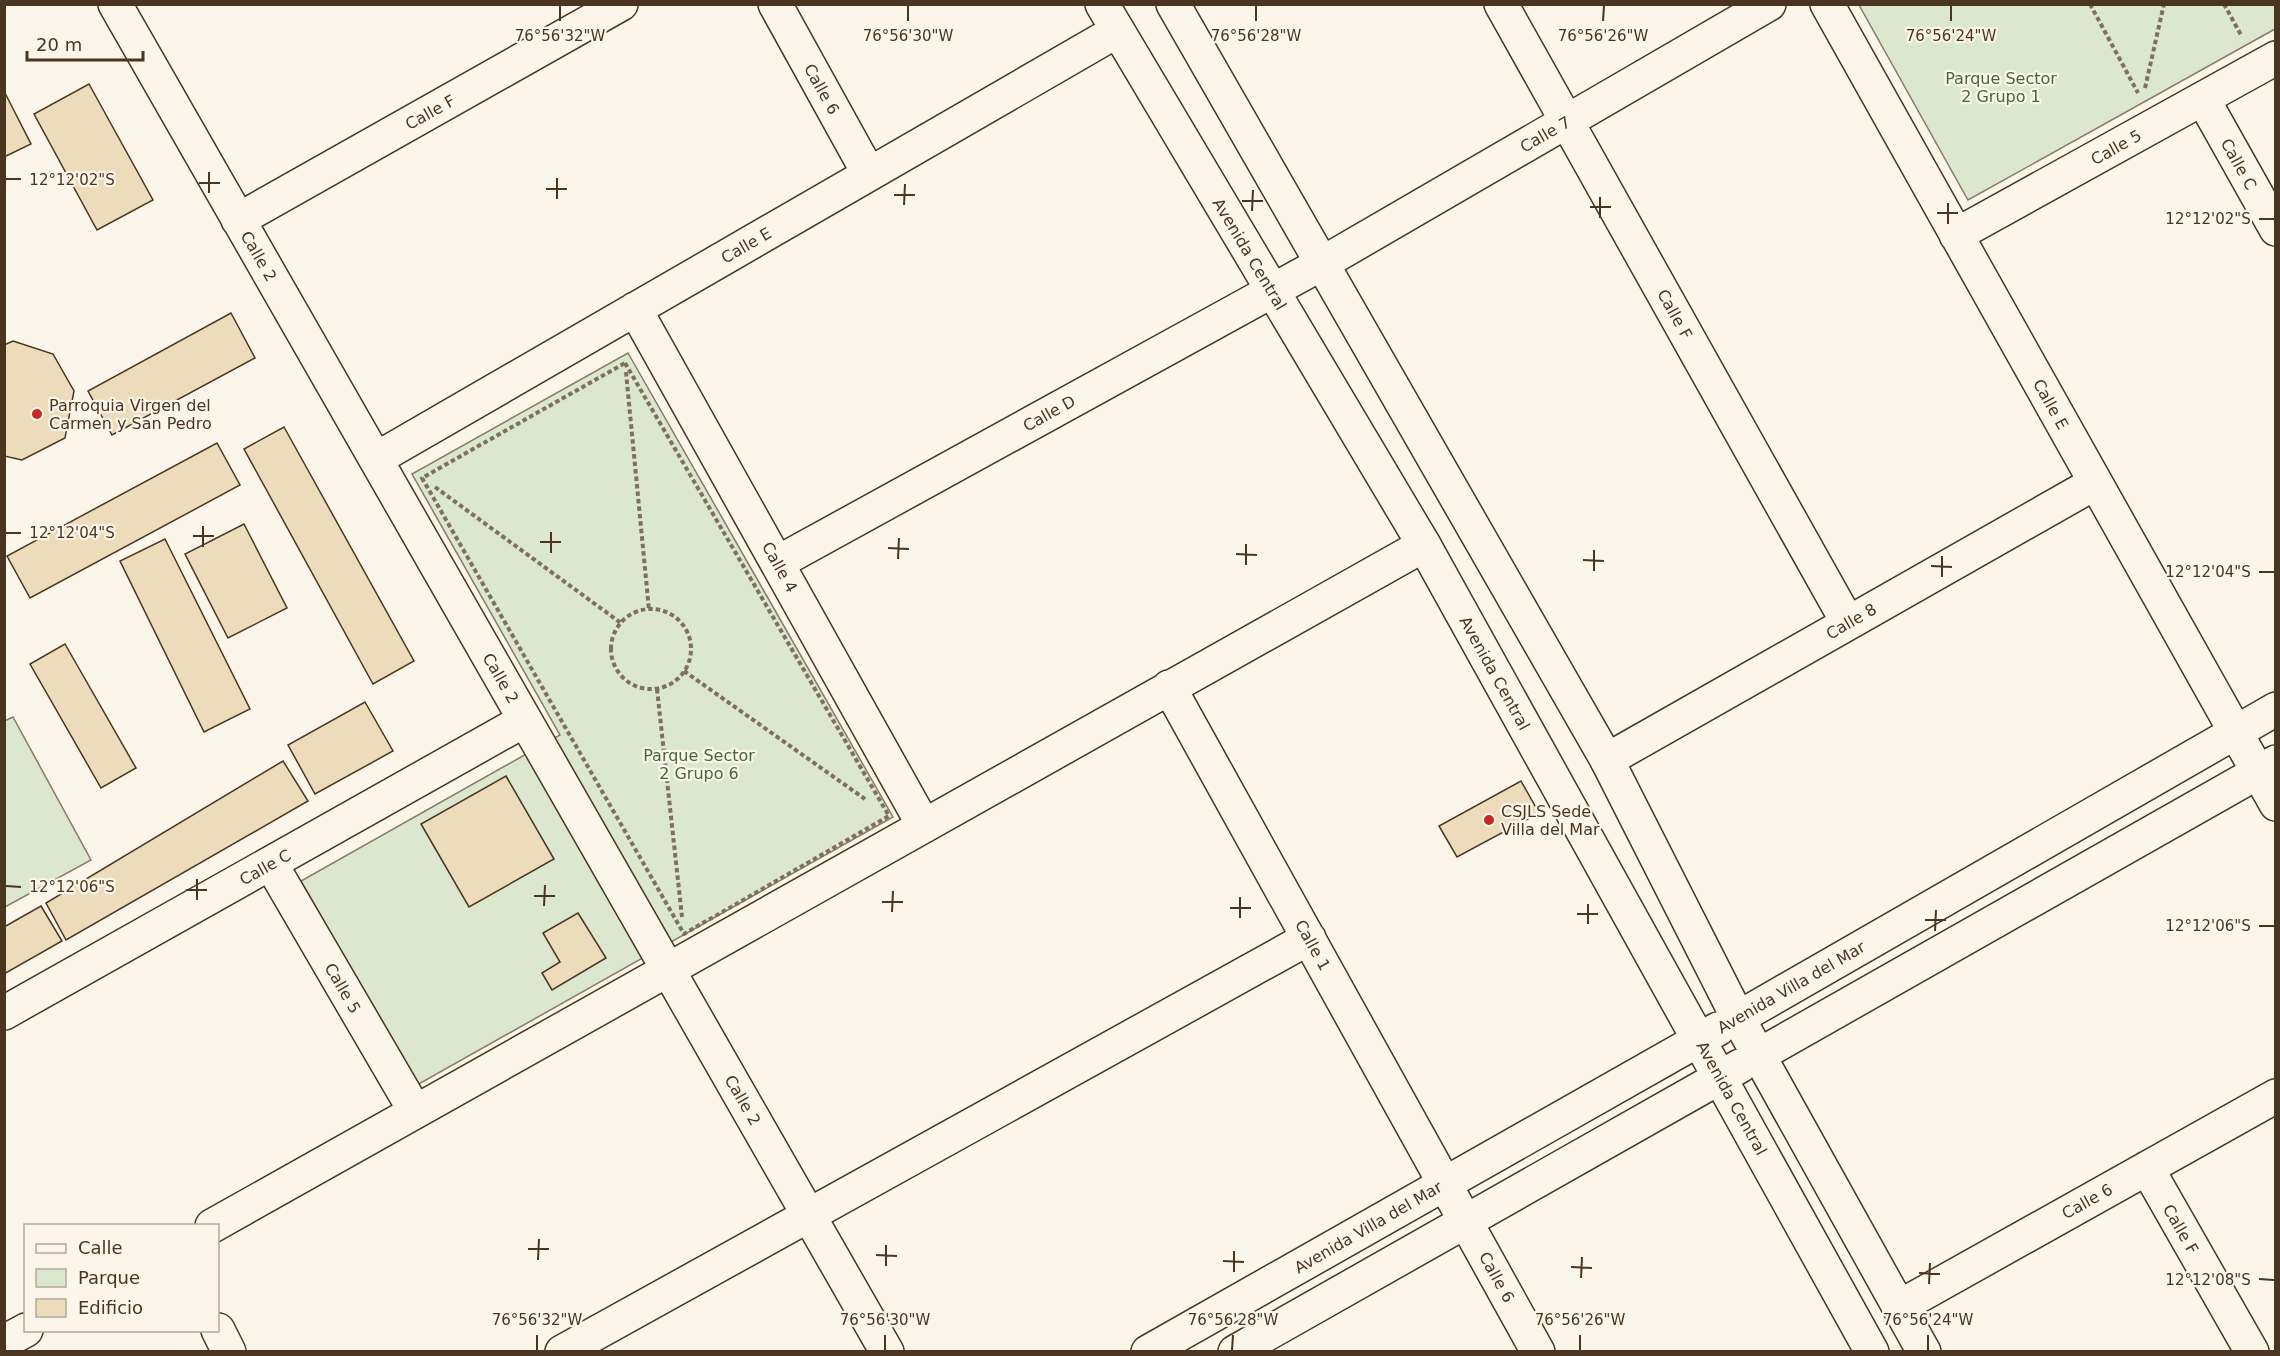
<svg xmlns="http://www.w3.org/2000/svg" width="2280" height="1356" viewBox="0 0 2280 1356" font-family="'DejaVu Sans',sans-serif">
<rect width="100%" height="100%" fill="#fbf6e9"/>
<path fill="#dce7d0" stroke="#887966" stroke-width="1.5" d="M 1859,5 L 2275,5 L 2275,29 L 1968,200 Z
M 628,353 L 893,817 L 417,1085 L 301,881 L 560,735 L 412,474 Z
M 13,717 L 91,860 L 5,907 L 4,721 Z"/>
<path fill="#ecdcbc" stroke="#4a3520" stroke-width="1.5" d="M 89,84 L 153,200 L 97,230 L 34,114 Z
M 4,91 L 31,144 L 4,157 Z
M 231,313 L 255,358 L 112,435 L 88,391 Z
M 13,341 L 53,354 L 74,391 L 65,438 L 22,460 L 4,456 L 4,345 Z
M 284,427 L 414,661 L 373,684 L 244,449 Z
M 217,443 L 240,485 L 30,598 L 7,556 Z
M 244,524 L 287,608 L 228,638 L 185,554 Z
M 165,539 L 250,709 L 204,732 L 120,561 Z
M 65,644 L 136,768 L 101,788 L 30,664 Z
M 365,702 L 393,751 L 315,794 L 288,745 Z
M 283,761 L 308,801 L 66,940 L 46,903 Z
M 506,776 L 554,859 L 469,907 L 421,824 Z
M 1521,781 L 1539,813 L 1457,857 L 1439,826 Z
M 41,906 L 62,941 L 4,974 L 4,927 Z
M 578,913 L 606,958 L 552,990 L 542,973 L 560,962 L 543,933 Z"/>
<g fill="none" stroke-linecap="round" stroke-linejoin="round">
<defs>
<path id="minor" d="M 115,4 L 887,1352
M 775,4 L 869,174
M 1501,4 L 1848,623
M 1827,4 L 2276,804
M 2203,99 L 2276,229
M 238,220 L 621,4
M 1956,235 L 2276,58
M 635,309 L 924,826
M 376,459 L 1117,31
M 777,563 L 1321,264 L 1769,4
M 1169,687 L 1538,1352
M 1607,760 L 2095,483
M 271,864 L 415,1111
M 4,1013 L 525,720
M 1738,1018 L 2276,709
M 1759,1055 L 2276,762
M 2147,1168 L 2252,1352
M 212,1226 L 1424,545
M 1899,1307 L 2276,1096
M 218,1330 L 229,1352
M 4,1342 L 26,1330
M 562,1352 L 1309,938"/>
<path id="tertiary" d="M 1102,4 L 1424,545 L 1872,1352
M 1173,4 L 1607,760 L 1738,1018 L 1924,1352
M 1148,1352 L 1718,1029
M 1235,1352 L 1740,1066"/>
</defs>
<use href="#minor" stroke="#4a3520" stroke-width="36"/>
<use href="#tertiary" stroke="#4a3520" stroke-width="36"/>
<path stroke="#7f6f5c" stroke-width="4" stroke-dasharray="4.5 3" stroke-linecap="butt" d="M 2090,4 L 2138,93
M 2224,4 L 2241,35
M 2145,88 L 2164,4
M 625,363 L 889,816 L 684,934 L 422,478 Z
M 626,372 L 649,610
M 435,487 L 621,623
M611 649a40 40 0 1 1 80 0a40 40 0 1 1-80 0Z
M 684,671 L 865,799
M 657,689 L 682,917"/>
<use href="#minor" stroke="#fbf6e9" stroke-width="33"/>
<use href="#tertiary" stroke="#fbf6e9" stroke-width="33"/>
</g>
<path fill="none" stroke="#4a3520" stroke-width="2" d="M 560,21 L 560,6M 908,21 L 908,6M 1256,21 L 1256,6M 1603,21 L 1604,6M 1951,21 L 1951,6M 6,179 L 21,179M 199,183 L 220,183M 546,189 L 567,189M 209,193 L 209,172M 894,195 L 915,195M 557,199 L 557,178M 1242,201 L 1263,201M 904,205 L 905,184M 1590,207 L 1611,207M 1252,211 L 1253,190M 1937,213 L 1958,213M 1600,218 L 1600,197M 2259,219 L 2274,219M 1948,224 L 1948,203M 6,533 L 21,533M 193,536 L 214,536M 540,542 L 561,542M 203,547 L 203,526M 888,548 L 909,549M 551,553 L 551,532M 1236,554 L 1257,555M 898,559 L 899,538M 1583,560 L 1604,561M 1246,565 L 1246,544M 1931,566 L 1952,567M 1594,571 L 1594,550M 2259,572 L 2274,572M 1942,577 L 1942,556M 6,886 L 21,887M 186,890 L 207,890M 534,896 L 555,896M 197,900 L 197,879M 882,902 L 903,902M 544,906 L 545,885M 1230,908 L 1251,908M 892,912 L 893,891M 1577,914 L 1598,914M 1240,918 L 1240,897M 1925,920 L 1946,920M 1588,924 L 1588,904M 2259,926 L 2274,926M 1935,931 L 1936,910M 528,1249 L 549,1249M 876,1255 L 897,1256M 538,1260 L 539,1239M 1223,1261 L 1244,1262M 886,1266 L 886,1245M 1571,1267 L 1592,1268M 1234,1272 L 1234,1251M 1919,1273 L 1940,1274M 1581,1278 L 1582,1257M 2259,1279 L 2274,1280M 1929,1284 L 1930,1263M 537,1350 L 537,1335M 885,1350 L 885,1335M 1232,1350 L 1233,1335M 1580,1350 L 1580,1335M 1928,1350 L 1928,1335"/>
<g fill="#c62828" stroke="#fbf6e9" stroke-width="2">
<circle cx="37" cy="414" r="6"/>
<circle cx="1489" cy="820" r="6"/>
</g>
<g text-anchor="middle" stroke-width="4.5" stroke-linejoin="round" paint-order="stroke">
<g font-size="16" fill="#436837" stroke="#fbf6e9">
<text x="2001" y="84">Parque Sector<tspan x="2001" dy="18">2 Grupo 1</tspan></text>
<text x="699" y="761">Parque Sector<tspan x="699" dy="18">2 Grupo 6</tspan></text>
</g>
<g font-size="16" fill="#4a3520" stroke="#fbf6e9">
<text transform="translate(822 89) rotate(61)" y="6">Calle 6</text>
<text transform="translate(430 112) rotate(-29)" y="6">Calle F</text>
<text transform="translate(1545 134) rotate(-30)" y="6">Calle 7</text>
<text transform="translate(2116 147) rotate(-29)" y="6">Calle 5</text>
<text transform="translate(2239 164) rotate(61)" y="6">Calle C</text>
<text transform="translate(746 245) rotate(-30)" y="6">Calle E</text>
<text transform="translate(1250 254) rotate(59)" y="6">Avenida Central</text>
<text transform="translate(259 256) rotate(60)" y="6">Calle 2</text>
<text transform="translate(1675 314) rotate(61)" y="6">Calle F</text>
<text transform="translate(2051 404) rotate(61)" y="6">Calle E</text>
<text transform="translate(1049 413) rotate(-29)" y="6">Calle D</text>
<text transform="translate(780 567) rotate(61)" y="6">Calle 4</text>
<text transform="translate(1851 621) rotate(-30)" y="6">Calle 8</text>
<text transform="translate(1495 673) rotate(61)" y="6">Avenida Central</text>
<text transform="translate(501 678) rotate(60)" y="6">Calle 2</text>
<text transform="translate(265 867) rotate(-29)" y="6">Calle C</text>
<text transform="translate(1313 945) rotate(61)" y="6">Calle 1</text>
<text transform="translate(1791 987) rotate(-30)" y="6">Avenida Villa del Mar</text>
<text transform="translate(343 988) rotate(60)" y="6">Calle 5</text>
<text transform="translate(1732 1098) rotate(61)" y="6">Avenida Central</text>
<text transform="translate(743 1100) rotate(60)" y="6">Calle 2</text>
<text transform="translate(2087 1201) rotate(-29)" y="6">Calle 6</text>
<text transform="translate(1368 1227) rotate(-30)" y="6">Avenida Villa del Mar</text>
<text transform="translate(2181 1229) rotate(60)" y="6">Calle F</text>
<text transform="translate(1497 1277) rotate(61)" y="6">Calle 6</text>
</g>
<g font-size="16" fill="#4a3520" stroke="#fbf6e9" text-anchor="start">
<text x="49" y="411">Parroquia Virgen del<tspan x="49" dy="18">Carmen y San Pedro</tspan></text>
<text x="1501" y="817">CSJLS Sede<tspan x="1501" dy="18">Villa del Mar</tspan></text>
</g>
</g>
<g font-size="15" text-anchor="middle" fill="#4a3520" stroke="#fbf6e9" stroke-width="4.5" stroke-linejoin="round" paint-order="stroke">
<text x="560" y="41">76°56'32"W</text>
<text x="908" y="41">76°56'30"W</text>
<text x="1256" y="41">76°56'28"W</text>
<text x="1603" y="41">76°56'26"W</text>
<text x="1951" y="41">76°56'24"W</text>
<text x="72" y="185">12°12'02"S</text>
<text x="2208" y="224">12°12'02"S</text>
<text x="72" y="538">12°12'04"S</text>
<text x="2208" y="577">12°12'04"S</text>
<text x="72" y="892">12°12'06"S</text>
<text x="2208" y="931">12°12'06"S</text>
<text x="2208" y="1285">12°12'08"S</text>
<text x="537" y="1325">76°56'32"W</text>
<text x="885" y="1325">76°56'30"W</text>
<text x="1233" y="1325">76°56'28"W</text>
<text x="1580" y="1325">76°56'26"W</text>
<text x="1928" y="1325">76°56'24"W</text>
</g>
<rect width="2280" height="1356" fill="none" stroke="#4a3520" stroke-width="12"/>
<rect x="24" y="1224" width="195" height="108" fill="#fbf6e9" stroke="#b4a999" stroke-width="1.5"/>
<rect x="36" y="1244" width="30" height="9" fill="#fbf6e9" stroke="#b4a999" stroke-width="1.5"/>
<text x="78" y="1254" font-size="18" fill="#4a3520">Calle</text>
<rect x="36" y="1269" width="30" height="18" fill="#dce7d0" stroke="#b4a999" stroke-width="1.5"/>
<text x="78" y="1284" font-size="18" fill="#4a3520">Parque</text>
<rect x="36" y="1299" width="30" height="18" fill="#ecdcbc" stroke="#b4a999" stroke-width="1.5"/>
<text x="78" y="1314" font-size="18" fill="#4a3520">Edificio</text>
<path d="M27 51v9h116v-9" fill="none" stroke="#4a3520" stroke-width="3"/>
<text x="36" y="51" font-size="18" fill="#4a3520" stroke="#fbf6e9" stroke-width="4.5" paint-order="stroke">20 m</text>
</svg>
